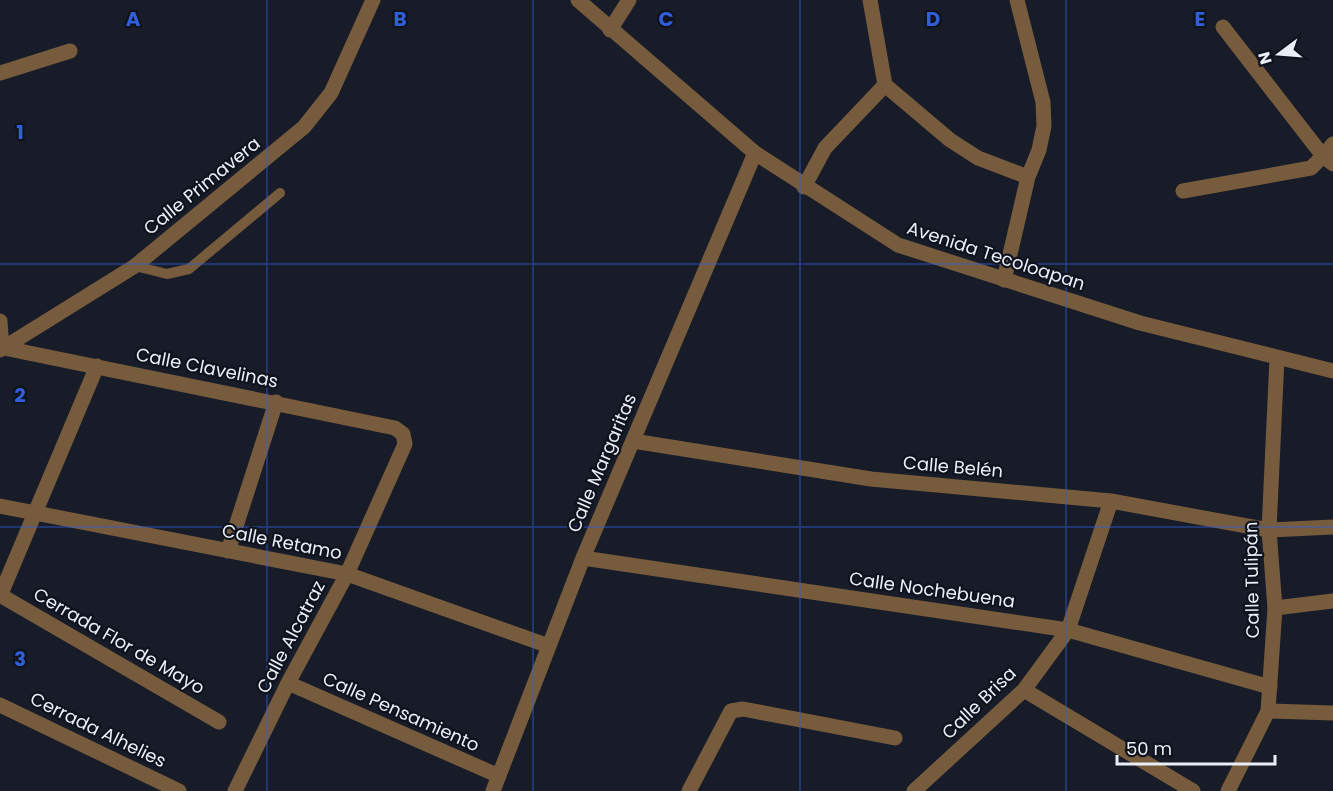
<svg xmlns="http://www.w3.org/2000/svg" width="1333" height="791" viewBox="0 0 1333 791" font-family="Poppins,sans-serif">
<rect width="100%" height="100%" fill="#171c28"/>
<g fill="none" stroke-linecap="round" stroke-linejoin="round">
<path stroke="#775b3d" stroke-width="10" d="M 135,266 L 167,274 L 189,269 L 280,193"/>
<path stroke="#775b3d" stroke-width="15" d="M 1183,191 L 1311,168 L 1323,156"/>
<path stroke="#775b3d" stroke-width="15" d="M 1223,27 L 1323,156 L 1333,164
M 610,30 L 629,0
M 0,73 L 70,51
M 885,85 L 950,140 L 978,158 L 1028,177
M 1323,156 L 1333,144
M 804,187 L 825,148 L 885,85 L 870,0
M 1004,280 L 1028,177 L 1039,150 L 1044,126 L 1043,102 L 1017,0
M 0,321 L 2,348
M 0,347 L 395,428 L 403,434 L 405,444 L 347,574 L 288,683 L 235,791
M 0,350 L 135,266 L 304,127 L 331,93 L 373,0
M 633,441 L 871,479 L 1111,501 L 1269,530 L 1333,527
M 0,506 L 347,574 L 549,646
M 228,551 L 276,402
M 583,558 L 1068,630 L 1270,687
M 0,595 L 219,722
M 0,596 L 97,366
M 1275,608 L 1333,601
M 288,683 L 499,776
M 1024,690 L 1193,791
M 0,705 L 179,791
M 1268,711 L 1333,713
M 493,791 L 583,558 L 755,153
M 689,791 L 731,711 L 743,709 L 895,738
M 914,791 L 1024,690 L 1068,630 L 1111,501"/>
<path stroke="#775b3d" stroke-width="15" d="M 578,0 L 755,153 L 898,245 L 1140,323 L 1333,371
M 1228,791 L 1268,711 L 1275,608 L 1269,530 L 1277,358"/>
</g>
<path fill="none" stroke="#325edb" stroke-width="1.5" stroke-opacity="0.55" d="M 267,0 L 267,791M 533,0 L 533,791M 800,0 L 800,791M 1066,0 L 1066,791M 0,264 L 1333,264M 0,527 L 1333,527"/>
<g text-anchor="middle" stroke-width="4.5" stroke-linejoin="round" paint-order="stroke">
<g font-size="18" fill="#eaeef6" stroke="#0e131e">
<text transform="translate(202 186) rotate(-39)" y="6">Calle Primavera</text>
<text transform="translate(996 256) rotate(18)" y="6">Avenida Tecoloapan</text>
<text transform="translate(207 368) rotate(11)" y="6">Calle Clavelinas</text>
<text transform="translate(602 463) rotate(-67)" y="6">Calle Margaritas</text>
<text transform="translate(953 467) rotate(5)" y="6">Calle Belén</text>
<text transform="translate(282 542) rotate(11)" y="6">Calle Retamo</text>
<text transform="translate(1252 580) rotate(-91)" y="6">Calle Tulipán</text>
<text transform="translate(932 590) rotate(8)" y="6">Calle Nochebuena</text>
<text transform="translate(291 637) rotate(-62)" y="6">Calle Alcatraz</text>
<text transform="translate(119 641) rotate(30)" y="6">Cerrada Flor de Mayo</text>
<text transform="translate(979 703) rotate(-44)" y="6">Calle Brisa</text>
<text transform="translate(401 712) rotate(24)" y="6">Calle Pensamiento</text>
<text transform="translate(98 730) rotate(26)" y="6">Cerrada Alhelies</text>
</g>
</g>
<g font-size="20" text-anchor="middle" font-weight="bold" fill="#325edb" stroke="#0e131e" stroke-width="4.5" stroke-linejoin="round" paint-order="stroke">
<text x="133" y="26">A</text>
<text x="400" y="26">B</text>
<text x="666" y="26">C</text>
<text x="933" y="26">D</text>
<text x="1200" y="26">E</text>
<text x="20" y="139">1</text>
<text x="20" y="402">2</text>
<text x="20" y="666">3</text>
</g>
<g transform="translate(1279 54) rotate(254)" stroke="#0e131e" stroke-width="4.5" paint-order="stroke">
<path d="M0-4.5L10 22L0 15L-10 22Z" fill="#eaeef6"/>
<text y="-9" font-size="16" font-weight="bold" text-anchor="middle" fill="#eaeef6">N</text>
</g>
<path d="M1117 755v9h158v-9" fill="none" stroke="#eaeef6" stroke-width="3"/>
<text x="1126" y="755" font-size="18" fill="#eaeef6" stroke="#0e131e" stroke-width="4.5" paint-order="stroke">50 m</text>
</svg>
